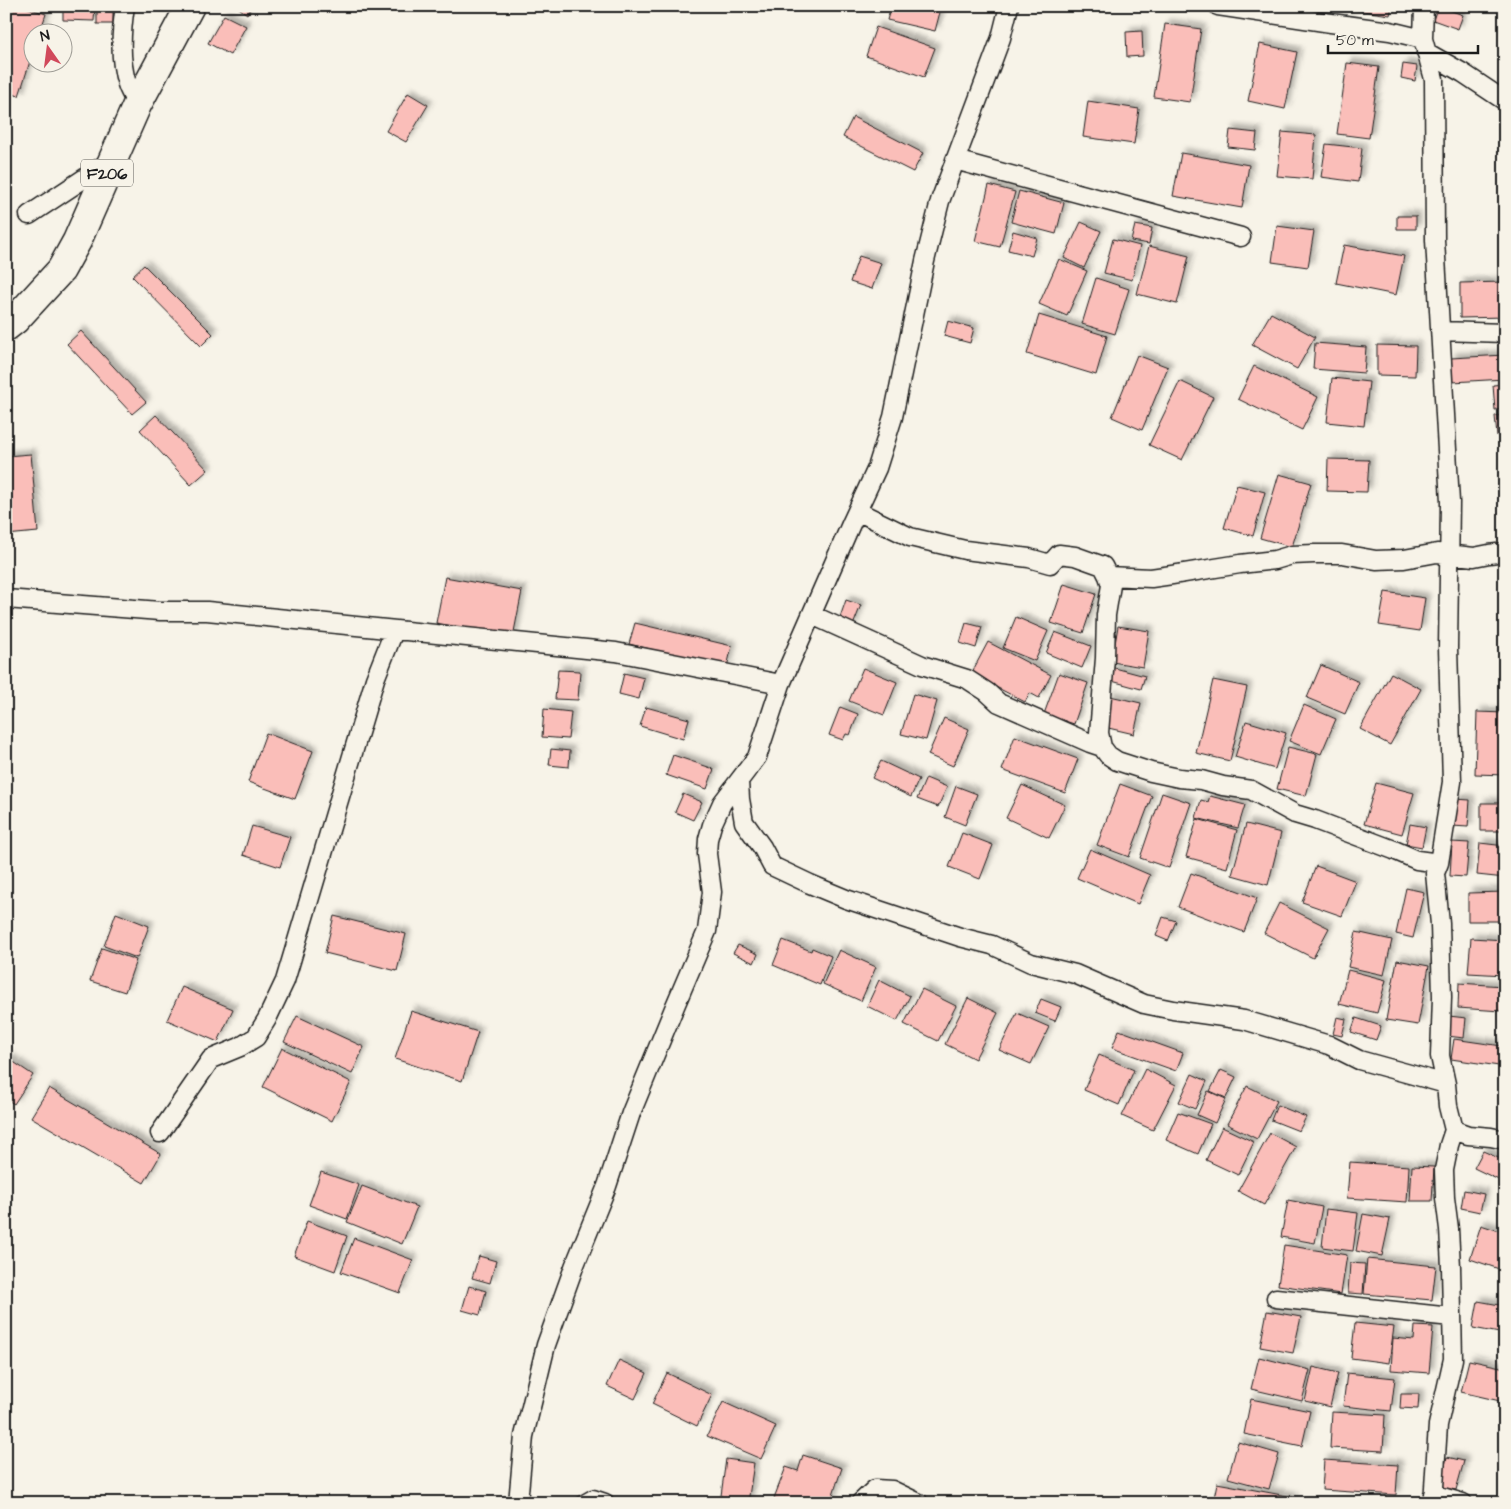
<svg xmlns="http://www.w3.org/2000/svg" width="1511" height="1509" viewBox="0 0 1511 1509" font-family="'Architects Daughter',sans-serif">
<defs>
<filter id="shadow"><feDropShadow dx="4.5" dy="-4.5" stdDeviation="2.5" flood-color="#0004"/></filter>
</defs>
<rect width="100%" height="100%" fill="#f7f3e8"/>
<filter id="ink" filterUnits="userSpaceOnUse"><feTurbulence type="fractalNoise" baseFrequency=".02" numOctaves="2"/><feDisplacementMap in="SourceGraphic" scale="10" xChannelSelector="R" yChannelSelector="G"/><feConvolveMatrix kernelMatrix="1 2 1 2 8 2 1 2 1" color-interpolation-filters="sRGB"/></filter>
<g filter="url(#ink)">
<path fill="#fabeb9" stroke="#1c1c1c" filter="url(#shadow)" d="M 7,6 L 22,6 L 46,14 L 40,32 L 32,32 L 32,55 L 19,96 L 6,92 L 6,10 Z
M 63,6 L 95,6 L 94,21 L 63,20 Z
M 236,6 L 253,6 L 247,14 Z
M 891,6 L 915,6 L 940,12 L 935,31 L 887,20 Z
M 1357,6 L 1392,6 L 1390,15 L 1356,10 Z
M 1438,6 L 1463,15 L 1458,29 L 1433,20 Z
M 97,7 L 113,8 L 113,24 L 97,24 Z
M 224,15 L 246,26 L 230,55 L 208,43 Z
M 1165,24 L 1201,29 L 1190,102 L 1154,97 Z
M 876,27 L 935,48 L 924,77 L 866,56 Z
M 1142,31 L 1143,56 L 1127,57 L 1126,32 Z
M 1260,44 L 1297,52 L 1285,109 L 1248,101 Z
M 1347,63 L 1379,67 L 1369,138 L 1337,134 Z
M 1403,64 L 1417,66 L 1415,81 L 1401,78 Z
M 408,93 L 428,105 L 406,142 L 386,131 Z
M 1088,101 L 1139,109 L 1134,144 L 1083,137 Z
M 853,117 L 923,153 L 913,172 L 843,137 Z
M 1230,130 L 1257,133 L 1255,150 L 1228,147 Z
M 1282,132 L 1316,135 L 1312,179 L 1277,176 Z
M 1326,144 L 1362,148 L 1358,182 L 1321,177 Z
M 1181,153 L 1249,165 L 1242,208 L 1173,196 Z
M 989,185 L 1015,192 L 1000,247 L 975,241 Z
M 1019,191 L 1064,203 L 1056,234 L 1011,222 Z
M 1397,216 L 1416,216 L 1416,229 L 1397,229 Z
M 1081,222 L 1101,231 L 1084,268 L 1064,258 Z
M 1135,225 L 1152,228 L 1149,244 L 1131,241 Z
M 1277,226 L 1314,231 L 1308,267 L 1272,262 Z
M 1013,231 L 1037,238 L 1032,256 L 1008,250 Z
M 1113,239 L 1140,246 L 1132,280 L 1104,273 Z
M 1344,245 L 1404,256 L 1396,295 L 1336,283 Z
M 1149,246 L 1189,256 L 1177,304 L 1137,294 Z
M 859,256 L 881,263 L 872,289 L 850,282 Z
M 1059,259 L 1087,271 L 1067,316 L 1039,304 Z
M 144,265 L 213,334 L 201,346 L 132,276 Z
M 1096,278 L 1129,289 L 1115,334 L 1082,324 Z
M 1505,282 L 1505,317 L 1460,318 L 1460,283 Z
M 1271,313 L 1315,337 L 1297,369 L 1252,345 Z
M 1039,315 L 1107,336 L 1096,375 L 1027,354 Z
M 948,321 L 974,328 L 970,343 L 944,336 Z
M 81,331 L 146,402 L 132,414 L 67,344 Z
M 1315,343 L 1366,347 L 1364,373 L 1313,369 Z
M 1377,345 L 1416,346 L 1415,376 L 1377,375 Z
M 1137,355 L 1168,367 L 1142,430 L 1112,417 Z
M 1505,355 L 1505,379 L 1452,382 L 1451,358 Z
M 1254,366 L 1318,397 L 1302,430 L 1238,399 Z
M 1332,378 L 1369,382 L 1364,426 L 1327,422 Z
M 1180,381 L 1213,397 L 1182,460 L 1149,445 Z
M 1505,384 L 1505,409 L 1495,410 L 1493,385 Z
M 156,415 L 208,470 L 191,485 L 140,430 Z
M 1505,415 L 1505,436 L 1497,436 L 1495,416 Z
M 31,454 L 38,532 L 6,535 L 6,456 Z
M 1328,459 L 1369,460 L 1367,492 L 1327,491 Z
M 1279,474 L 1311,483 L 1292,547 L 1260,538 Z
M 1237,485 L 1265,492 L 1253,536 L 1224,528 Z
M 445,577 L 522,591 L 513,637 L 436,623 Z
M 1064,584 L 1096,594 L 1083,633 L 1051,623 Z
M 1385,592 L 1425,598 L 1420,631 L 1379,625 Z
M 846,600 L 861,605 L 852,628 L 838,623 Z
M 1016,617 L 1048,631 L 1035,661 L 1003,648 Z
M 635,623 L 732,646 L 727,667 L 629,644 Z
M 966,623 L 982,627 L 976,648 L 960,643 Z
M 1118,626 L 1149,631 L 1143,667 L 1112,662 Z
M 1055,632 L 1091,646 L 1082,668 L 1046,653 Z
M 988,642 L 1051,675 L 1039,698 L 1030,693 L 1025,702 L 971,674 Z
M 1321,665 L 1359,682 L 1345,714 L 1307,698 Z
M 1111,667 L 1145,676 L 1141,689 L 1108,680 Z
M 863,668 L 897,682 L 884,715 L 849,701 Z
M 558,670 L 580,671 L 578,700 L 555,699 Z
M 624,673 L 644,678 L 639,699 L 619,694 Z
M 1059,673 L 1088,683 L 1074,724 L 1044,714 Z
M 1391,673 L 1421,689 L 1390,745 L 1360,729 Z
M 1213,680 L 1247,687 L 1230,761 L 1196,753 Z
M 913,694 L 937,701 L 926,740 L 901,734 Z
M 1110,696 L 1141,703 L 1134,734 L 1104,727 Z
M 1304,705 L 1336,719 L 1321,754 L 1289,741 Z
M 646,707 L 689,719 L 683,739 L 640,726 Z
M 840,707 L 858,714 L 850,735 L 846,734 L 843,740 L 829,735 Z
M 544,709 L 571,712 L 568,739 L 542,737 Z
M 1477,712 L 1505,713 L 1505,775 L 1475,774 Z
M 944,718 L 969,729 L 953,766 L 928,755 Z
M 1246,721 L 1286,733 L 1275,769 L 1235,757 Z
M 266,733 L 313,751 L 295,799 L 248,782 Z
M 1015,736 L 1078,759 L 1065,793 L 1002,770 Z
M 1288,747 L 1317,754 L 1306,796 L 1277,789 Z
M 551,749 L 570,751 L 569,767 L 549,765 Z
M 673,755 L 714,769 L 707,789 L 666,775 Z
M 881,761 L 919,779 L 911,797 L 872,778 Z
M 926,778 L 947,787 L 938,807 L 917,799 Z
M 1376,783 L 1414,793 L 1402,834 L 1364,824 Z
M 1120,784 L 1152,796 L 1129,857 L 1097,845 Z
M 1022,785 L 1065,805 L 1049,838 L 1006,818 Z
M 956,786 L 977,794 L 965,825 L 945,817 Z
M 1162,793 L 1191,803 L 1169,868 L 1140,858 Z
M 683,794 L 702,802 L 693,820 L 675,812 Z
M 1210,796 L 1245,805 L 1238,828 L 1196,818 L 1201,800 L 1208,802 Z
M 1454,799 L 1470,800 L 1468,827 L 1452,826 Z
M 1481,803 L 1505,803 L 1505,831 L 1481,831 Z
M 1197,819 L 1237,830 L 1227,868 L 1186,857 Z
M 1246,824 L 1281,833 L 1268,885 L 1232,875 Z
M 1410,824 L 1426,827 L 1422,847 L 1406,844 Z
M 252,826 L 290,837 L 280,867 L 243,855 Z
M 962,833 L 993,845 L 980,879 L 949,867 Z
M 1452,842 L 1469,843 L 1466,877 L 1450,876 Z
M 1480,843 L 1505,846 L 1505,878 L 1477,875 Z
M 1090,849 L 1150,875 L 1138,904 L 1077,878 Z
M 1316,866 L 1356,881 L 1342,916 L 1302,902 Z
M 1191,873 L 1257,898 L 1244,932 L 1178,907 Z
M 1406,888 L 1424,892 L 1413,938 L 1396,934 Z
M 1505,892 L 1505,921 L 1468,921 L 1468,893 Z
M 1279,903 L 1329,928 L 1313,958 L 1264,933 Z
M 116,913 L 149,926 L 137,958 L 104,946 Z
M 334,916 L 406,934 L 397,971 L 325,953 Z
M 1163,917 L 1176,921 L 1168,941 L 1156,936 Z
M 1356,932 L 1392,940 L 1384,975 L 1348,967 Z
M 1471,938 L 1505,940 L 1505,975 L 1468,973 Z
M 783,940 L 811,951 L 812,948 L 831,956 L 820,985 L 773,965 Z
M 738,945 L 758,954 L 754,963 L 733,953 Z
M 102,948 L 136,960 L 125,992 L 90,981 Z
M 839,950 L 876,967 L 861,1001 L 823,984 Z
M 1397,960 L 1429,966 L 1418,1025 L 1386,1020 Z
M 1348,970 L 1386,980 L 1377,1013 L 1339,1004 Z
M 879,980 L 910,996 L 897,1021 L 867,1006 Z
M 1459,983 L 1503,986 L 1501,1011 L 1458,1008 Z
M 182,987 L 233,1009 L 218,1042 L 167,1020 Z
M 922,989 L 956,1006 L 938,1041 L 904,1024 Z
M 968,998 L 998,1013 L 975,1059 L 945,1044 Z
M 1041,999 L 1061,1007 L 1055,1021 L 1035,1013 Z
M 411,1011 L 478,1032 L 462,1081 L 395,1059 Z
M 1017,1013 L 1049,1027 L 1031,1064 L 999,1050 Z
M 297,1016 L 364,1047 L 352,1074 L 284,1042 Z
M 1449,1016 L 1466,1018 L 1464,1038 L 1447,1036 Z
M 1337,1017 L 1346,1019 L 1342,1036 L 1333,1034 Z
M 1356,1018 L 1381,1026 L 1376,1040 L 1351,1032 Z
M 1119,1030 L 1183,1053 L 1176,1071 L 1112,1048 Z
M 1454,1039 L 1502,1046 L 1499,1066 L 1451,1059 Z
M 282,1048 L 351,1082 L 332,1121 L 263,1087 Z
M 1099,1055 L 1134,1070 L 1119,1105 L 1084,1090 Z
M 6,1057 L 33,1075 L 14,1104 L 6,1099 Z
M 1145,1069 L 1176,1085 L 1153,1130 L 1122,1116 Z
M 1221,1070 L 1236,1077 L 1226,1098 L 1210,1091 Z
M 1192,1074 L 1207,1081 L 1195,1109 L 1179,1102 Z
M 1247,1086 L 1277,1101 L 1257,1139 L 1227,1124 Z
M 49,1088 L 161,1154 L 144,1183 L 31,1117 Z
M 1208,1091 L 1226,1099 L 1215,1123 L 1197,1115 Z
M 1277,1105 L 1306,1117 L 1299,1131 L 1271,1120 Z
M 1178,1112 L 1211,1124 L 1198,1154 L 1166,1140 Z
M 1222,1127 L 1254,1142 L 1238,1175 L 1206,1160 Z
M 1270,1133 L 1296,1147 L 1264,1205 L 1238,1191 Z
M 1483,1151 L 1505,1161 L 1505,1183 L 1474,1168 Z
M 1350,1162 L 1409,1166 L 1407,1202 L 1347,1198 Z
M 1412,1166 L 1434,1167 L 1432,1201 L 1410,1201 Z
M 321,1172 L 359,1185 L 347,1219 L 309,1205 Z
M 362,1186 L 417,1207 L 402,1244 L 347,1222 Z
M 1464,1190 L 1484,1194 L 1480,1212 L 1461,1208 Z
M 1288,1200 L 1322,1207 L 1315,1243 L 1281,1237 Z
M 1326,1209 L 1358,1213 L 1353,1251 L 1322,1247 Z
M 1363,1214 L 1390,1219 L 1382,1256 L 1356,1251 Z
M 307,1221 L 347,1236 L 335,1271 L 294,1256 Z
M 1481,1225 L 1505,1233 L 1505,1271 L 1470,1259 Z
M 354,1238 L 413,1260 L 400,1293 L 341,1272 Z
M 1284,1245 L 1347,1255 L 1341,1294 L 1278,1285 Z
M 479,1256 L 496,1261 L 490,1283 L 472,1278 Z
M 1367,1259 L 1436,1266 L 1432,1300 L 1364,1294 Z
M 1350,1263 L 1365,1264 L 1363,1294 L 1348,1293 Z
M 469,1286 L 486,1291 L 480,1315 L 462,1310 Z
M 1478,1301 L 1505,1306 L 1505,1334 L 1473,1328 Z
M 1267,1311 L 1301,1317 L 1293,1353 L 1260,1347 Z
M 1355,1323 L 1394,1327 L 1389,1363 L 1351,1358 Z
M 1415,1326 L 1433,1327 L 1429,1373 L 1391,1370 L 1393,1338 L 1414,1340 Z
M 1259,1357 L 1310,1370 L 1302,1401 L 1251,1389 Z
M 619,1360 L 647,1373 L 635,1399 L 607,1386 Z
M 1469,1360 L 1505,1368 L 1505,1380 L 1500,1401 L 1461,1392 Z
M 1313,1367 L 1338,1373 L 1330,1407 L 1305,1401 Z
M 667,1373 L 712,1395 L 697,1426 L 652,1404 Z
M 1347,1373 L 1395,1378 L 1391,1411 L 1343,1406 Z
M 1401,1394 L 1419,1394 L 1418,1409 L 1400,1408 Z
M 1251,1399 L 1310,1411 L 1302,1446 L 1244,1434 Z
M 723,1402 L 776,1426 L 761,1459 L 707,1436 Z
M 1332,1412 L 1385,1415 L 1383,1451 L 1330,1448 Z
M 1238,1442 L 1279,1454 L 1269,1489 L 1228,1478 Z
M 803,1455 L 842,1468 L 830,1503 L 787,1503 L 774,1498 L 786,1467 L 798,1471 Z
M 1447,1457 L 1464,1461 L 1456,1490 L 1440,1487 Z
M 726,1459 L 754,1463 L 748,1503 L 720,1503 Z
M 1324,1460 L 1398,1465 L 1396,1495 L 1322,1490 Z
M 1217,1483 L 1293,1497 L 1292,1503 L 1213,1503 Z"/>
<g fill="none" stroke-linecap="round" stroke-linejoin="round">
<defs>
<path id="street" d="M 125,6 C 121,32 119,59 127,84 C 129,91 134,98 137,105
M 1218,6 L 1331,23 L 1390,31 L 1423,39
M 1424,6 L 1423,39 L 1434,79 L 1435,240 L 1450,502 L 1448,648 L 1452,782 L 1439,863
M 1426,52 L 1463,73 L 1505,101
M 955,160 L 1241,237
M 29,215 L 112,160
M 1440,331 L 1505,333
M 857,511 L 910,537 L 965,550 L 1029,558 L 1050,564 L 1059,554 L 1075,556 L 1103,566 L 1108,576 L 1111,585 L 1106,615 L 1105,658 L 1099,733 L 1102,747 L 1108,755 L 1117,761 L 1151,772 L 1179,778 L 1201,780 L 1223,786 L 1251,790 L 1295,814 L 1315,820 L 1394,850 L 1417,860 L 1439,863 L 1435,873 L 1440,924 L 1442,997 L 1440,1056 L 1446,1084 L 1448,1106 L 1454,1130 L 1468,1135 L 1491,1137 L 1505,1140
M 1108,576 L 1151,578 L 1172,575 L 1240,564 L 1275,560 L 1292,555 L 1314,554 L 1342,554 L 1376,560 L 1404,559 L 1437,553 L 1474,557 L 1489,554 L 1505,552
M 6,599 L 160,611 L 207,611 L 616,652 L 781,684
M 812,615 L 922,665 L 967,679 L 987,692 L 999,703 L 1090,743 L 1102,747
M 739,781 L 740,799 L 744,822 L 762,847 L 772,866 L 810,884 L 846,899 L 960,937 L 992,945 L 1031,963 L 1075,974 L 1144,1004 L 1173,1010 L 1244,1020 L 1329,1045 L 1359,1060 L 1446,1084
M 160,1133 L 211,1059 L 240,1047 L 256,1037 L 267,1019 L 285,981 L 375,679 L 394,631
M 1276,1298 L 1451,1317
M 1433,1494 L 1463,1503
M 518,1503 L 524,1436 L 546,1345 L 574,1267 L 607,1186 L 631,1113 L 675,1006 L 707,931 L 712,892 L 707,854 L 708,839 L 712,825 L 722,803 L 757,757 L 781,684 L 851,524 L 877,468 L 893,417 L 925,261 L 940,201 L 1001,38 L 1009,6
M 586,1503 L 593,1499 L 605,1503
M 860,1503 L 875,1489 L 892,1490 L 919,1503
M 1433,1503 L 1438,1425 L 1453,1359 L 1451,1267 L 1449,1229 L 1445,1198 L 1444,1170 L 1449,1145 L 1454,1130"/>
<path id="primary" d="M 6,327 L 15,320 L 61,270 L 77,241 L 137,105 L 190,6"/>
</defs>
<use href="#street" stroke="#1c1c1c" stroke-width="21"/>
<use href="#primary" stroke="#1c1c1c" stroke-width="31"/>
<use href="#street" stroke="#f7f3e8" stroke-width="18"/>
<use href="#primary" stroke="#f7f3e8" stroke-width="28"/>
</g>
</g>
<g text-anchor="middle" stroke-width="4" stroke-linejoin="round" paint-order="stroke">
<rect fill="#f7f3e8" stroke="#5e5c59" stroke-width="1" x="81" y="159.5" width="52" height="27" rx="4"/>
<g font-size="16" font-weight="bold" fill="#1c1c1c">
<text x="107" y="179">F206</text>
</g>
</g>
<rect width="1511" height="1509" fill="none" stroke="#f7f3e8" stroke-width="25"/>
<rect x="12" y="12" width="1486" height="1484" fill="none" stroke="#1c1c1c" stroke-width="2" filter="url(#ink)"/>
<g transform="translate(48 48) rotate(346)"><circle r="24" fill="#f7f3e8" stroke="#9f9d96"/>
<path d="M0-4L9 19L0 12L-9 19Z" fill="#d1495b"/>
<text y="-8" font-size="14" font-weight="bold" text-anchor="middle" fill="#1c1c1c">N</text>
</g>
<path d="M1328 45v8h150v-8" fill="none" stroke="#1c1c1c" stroke-width="2.5"/>
<text x="1336" y="45" font-size="15" fill="#1c1c1c" stroke="#f7f3e8" stroke-width="4" paint-order="stroke">50 m</text>
</svg>
